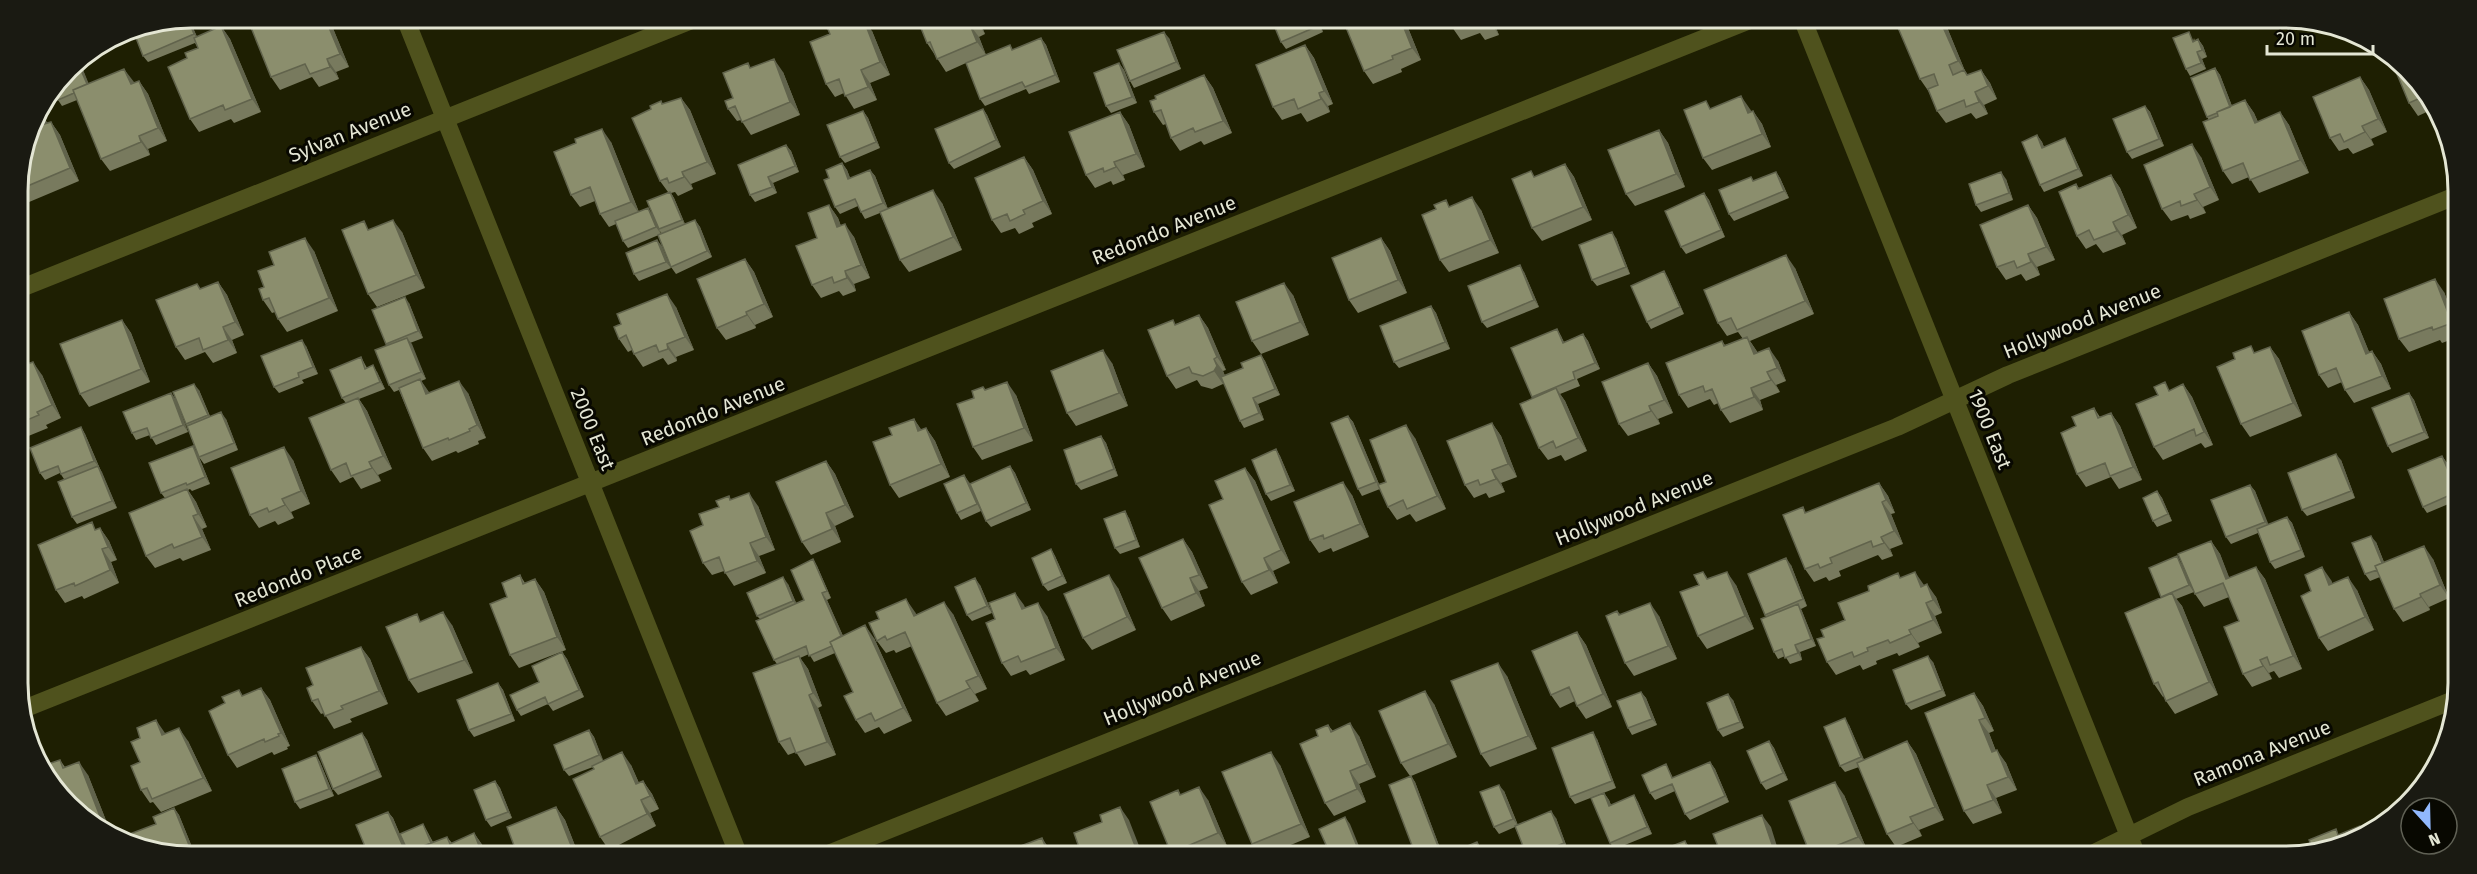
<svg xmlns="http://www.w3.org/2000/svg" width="2477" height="874" viewBox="0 0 2477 874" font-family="'Fira Sans',sans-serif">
<rect width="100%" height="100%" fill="#1e1f02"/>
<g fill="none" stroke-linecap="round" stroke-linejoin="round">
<path stroke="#4f521d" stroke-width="18" d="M 405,18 L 739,856
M 1802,18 L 2137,856
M 19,289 L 697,18
M 21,710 L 1755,18
M 823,856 L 1897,427 L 2008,375 L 2458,195
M 2088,856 L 2188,807 L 2456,699"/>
</g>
<path fill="#787a5e" d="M 268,18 L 326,18 L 332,26 L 349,67 L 336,72 L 339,79 L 319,87 L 312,77 L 280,90 L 271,77 Z
M 917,18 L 978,18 L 985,34 L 979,37 L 986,55 L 1010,45 L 1013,50 L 1041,38 L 1046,45 L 1060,82 L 1029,94 L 1026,89 L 985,106 L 980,99 L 966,63 L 946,72 L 927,43 Z
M 1018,18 L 1041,18 L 1023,25 Z
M 1182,18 L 1195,18 L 1185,22 Z
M 1271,18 L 1317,18 L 1323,32 L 1286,49 L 1281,42 Z
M 1362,18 L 1404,18 L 1421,60 L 1401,69 L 1402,72 L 1373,84 L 1364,71 Z
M 1448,18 L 1511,18 L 1512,22 L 1496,28 L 1499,35 L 1485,40 L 1480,33 L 1461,40 L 1452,27 Z
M 189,19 L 197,37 L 221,26 L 230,39 L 261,112 L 234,123 L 231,119 L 199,132 L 190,119 L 187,58 L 198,48 L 195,43 L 148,62 L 143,56 L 133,30 Z
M 1944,20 L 1965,71 L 1968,75 L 1981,70 L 1990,83 L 1997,99 L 1984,105 L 1988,114 L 1976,119 L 1971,113 L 1946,123 L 1937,111 L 1929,92 L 1920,79 Z
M 847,25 L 872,31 L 890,75 L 870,83 L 877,100 L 854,109 L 844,93 L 835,97 L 826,84 L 830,34 Z
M 1169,38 L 1181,69 L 1134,88 L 1130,81 Z
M 2194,38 L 2195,41 L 2198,39 L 2203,46 L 2207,57 L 2202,59 L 2206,69 L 2190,76 L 2186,69 Z
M 1305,45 L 1314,58 L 1333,104 L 1328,106 L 1330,112 L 1307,122 L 1301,113 L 1282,120 L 1273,107 Z
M 79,60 L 88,83 L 134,83 L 139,81 L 148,94 L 167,141 L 148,149 L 150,155 L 110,171 L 101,159 L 77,100 L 62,106 L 58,100 L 77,61 Z
M 1119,63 L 1124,70 L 1137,103 L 1111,113 L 1106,106 Z
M 751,68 L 783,72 L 800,115 L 751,135 L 741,120 L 737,121 L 728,109 L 733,98 Z
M 2215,68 L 2220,75 L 2232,106 L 2245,100 L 2254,113 L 2258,122 L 2280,112 L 2289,125 L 2309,173 L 2259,193 L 2249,177 L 2232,184 L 2223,171 L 2209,120 L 2207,117 Z
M 1204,75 L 1213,88 L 1232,133 L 1204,145 L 1201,141 L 1180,151 L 1171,138 L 1166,124 L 1163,125 L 1154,112 L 1156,99 Z
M 2360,77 L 2369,90 L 2387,132 L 2371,139 L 2374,145 L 2353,154 L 2348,148 L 2339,151 L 2330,138 Z
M 2416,78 L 2431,110 L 2418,116 L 2409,103 Z
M 681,98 L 690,110 L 716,174 L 691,184 L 693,189 L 678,196 L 675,192 L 671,193 L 674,198 L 685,224 L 695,220 L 700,227 L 712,257 L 676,274 L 671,267 L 662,234 L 660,231 L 661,234 L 628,248 L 623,241 L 616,224 L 609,227 L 600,214 L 595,201 L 580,207 L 571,195 L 611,142 L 639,212 L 653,215 L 668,192 L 660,181 L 651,109 L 661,101 L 663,104 Z
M 2145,106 L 2150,112 L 2164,146 L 2132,159 L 2127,152 Z
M 1711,108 L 1750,109 L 1751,112 L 1753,111 L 1762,124 L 1771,147 L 1712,170 L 1703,158 Z
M 983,109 L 987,115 L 1001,147 L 954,169 L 949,163 Z
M 863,111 L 868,118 L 880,148 L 845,163 L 840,157 Z
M 1120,112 L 1129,125 L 1145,167 L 1123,175 L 1125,180 L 1113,185 L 1111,181 L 1095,188 L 1086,175 Z
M 51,122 L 60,135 L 79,181 L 22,205 L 19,201 L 18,180 L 47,123 Z
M 1659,130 L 1668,143 L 1685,187 L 1635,206 L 1626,194 Z
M 2037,135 L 2042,142 L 2044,147 L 2069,145 L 2083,176 L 2044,192 L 2040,185 Z
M 786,145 L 791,151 L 799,172 L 773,183 L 777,193 L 755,202 L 750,195 Z
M 1024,157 L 1033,170 L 1052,214 L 1032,223 L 1034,227 L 1019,234 L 1015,228 L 1001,233 L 992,220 Z
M 2201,157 L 2219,200 L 2203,207 L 2206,213 L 2190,219 L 2188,215 L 2171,221 L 2162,209 Z
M 842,163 L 847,170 L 850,178 L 870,170 L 875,176 L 888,209 L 942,203 L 962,250 L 909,272 L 900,260 L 880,213 L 865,219 L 861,212 L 858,206 L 840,214 L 835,207 L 829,178 Z
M 1565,164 L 1574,177 L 1592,220 L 1542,241 L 1532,228 L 1536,177 Z
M 1776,172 L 1780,178 L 1789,198 L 1734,221 L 1729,214 L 1751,177 L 1754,181 Z
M 2111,175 L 2120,188 L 2137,228 L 2122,235 L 2126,244 L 2103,253 L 2096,244 L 2086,249 L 2077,236 L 2076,184 L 2079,188 Z
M 2006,179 L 2013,200 L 1981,212 L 1976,205 Z
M 1704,193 L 1709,200 L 1725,237 L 1686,254 L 1681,247 Z
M 829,205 L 838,218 L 841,226 L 854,237 L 870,278 L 854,284 L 856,291 L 843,296 L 839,291 L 821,298 L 812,285 L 817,238 Z
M 2028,205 L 2037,218 L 2055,260 L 2037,267 L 2040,275 L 2026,281 L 2021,274 L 2006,280 L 1997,267 Z
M 1450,206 L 1481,210 L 1499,253 L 1449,272 L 1440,260 Z
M 369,229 L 402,232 L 425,288 L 377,307 L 368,294 Z
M 1381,238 L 1390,251 L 1407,293 L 1358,313 L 1349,300 Z
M 1616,238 L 1630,274 L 1597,286 L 1592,280 Z
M 657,240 L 671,268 L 639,281 L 634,274 Z
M 314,251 L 338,311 L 287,332 L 278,319 L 275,312 L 272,313 L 263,300 L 264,287 Z
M 745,259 L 754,272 L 773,317 L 755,325 L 756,328 L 726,340 L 717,328 Z
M 1795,268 L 1814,314 L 1750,341 L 1758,353 L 1778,361 L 1786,381 L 1776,385 L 1780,392 L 1760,400 L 1763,410 L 1730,423 L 1721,410 L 1718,403 L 1714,405 L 1710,399 L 1688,408 L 1679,395 L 1722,341 L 1725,345 L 1743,339 L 1738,332 L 1727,336 L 1718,323 Z
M 1664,271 L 1668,278 L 1684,314 L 1651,329 L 1647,322 Z
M 1524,272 L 1539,307 L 1487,328 L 1482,322 Z
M 218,282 L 227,295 L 244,335 L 232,340 L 237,353 L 213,363 L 205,352 L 185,360 L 176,347 L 197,284 L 200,289 Z
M 2444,292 L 2458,328 L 2458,337 L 2442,343 L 2440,340 L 2409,352 L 2399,339 Z
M 1293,295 L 1309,335 L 1261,354 L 1252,341 Z
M 409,303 L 423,338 L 410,343 L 426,379 L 421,381 L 429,393 L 468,393 L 486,438 L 478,441 L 479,444 L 458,453 L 456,451 L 432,461 L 423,448 L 399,390 L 394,392 L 389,385 L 387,346 L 386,344 Z
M 1431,306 L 1436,313 L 1450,349 L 1399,368 L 1394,362 Z
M 676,307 L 694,350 L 676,357 L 677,361 L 668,365 L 663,358 L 643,367 L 634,354 L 632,350 L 628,352 L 619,339 Z
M 2349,312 L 2358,325 L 2369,352 L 2372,351 L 2381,364 L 2391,389 L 2354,403 L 2345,390 L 2342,382 L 2328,388 L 2319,375 Z
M 1199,315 L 1208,328 L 1226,370 L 1223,371 L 1225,376 L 1243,368 L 1261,355 L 1265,361 L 1280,395 L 1258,404 L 1264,420 L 1244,428 L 1240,421 L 1224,383 L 1223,384 L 1212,389 L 1201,386 L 1197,380 L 1176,389 L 1167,376 L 1176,324 Z
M 122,320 L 131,333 L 150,382 L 89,407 L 80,394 Z
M 1557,329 L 1561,336 L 1564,342 L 1583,334 L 1588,341 L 1600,369 L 1577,379 L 1580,386 L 1560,394 L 1565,401 L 1587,451 L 1565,461 L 1561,455 L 1548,460 L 1539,448 L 1533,398 L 1511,348 Z
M 306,346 L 318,374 L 302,380 L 304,383 L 279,393 L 274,387 Z
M 2270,347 L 2279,359 L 2302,416 L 2250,437 L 2241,424 L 2255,353 Z
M 361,357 L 367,368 L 377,372 L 385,389 L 359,399 L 367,411 L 392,469 L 378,475 L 381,481 L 361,489 L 353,477 L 340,483 L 331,470 L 346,403 L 342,398 Z
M 1112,363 L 1128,406 L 1076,426 L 1067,413 Z
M 1648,363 L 1657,376 L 1673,413 L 1658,419 L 1660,424 L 1628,436 L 1619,424 Z
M 19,367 L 42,375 L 61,418 L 46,425 L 48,428 L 26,437 L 24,434 L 20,436 Z
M 2183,384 L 2192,397 L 2213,445 L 2205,448 L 2201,443 L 2163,460 L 2154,447 L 2171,390 Z
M 983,387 L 985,390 L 1016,395 L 1033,441 L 982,460 L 973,447 L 974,398 Z
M 199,390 L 210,416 L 226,419 L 238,450 L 204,464 L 199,457 L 210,484 L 192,491 L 190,489 L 188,490 L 196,502 L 207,527 L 202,529 L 211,550 L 183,561 L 180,558 L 155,568 L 146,556 L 165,498 L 161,493 L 197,452 L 186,424 Z
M 171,393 L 176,400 L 188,432 L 156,445 L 150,435 L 136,440 L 132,433 Z
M 2409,393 L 2414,400 L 2429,438 L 2392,453 L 2388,446 Z
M 2094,408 L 2100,417 L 2111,413 L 2120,426 L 2142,480 L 2119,489 L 2111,477 L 2086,487 L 2077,474 L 2076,426 Z
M 1348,416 L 1353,422 L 1379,484 L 1386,482 L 1415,438 L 1446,509 L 1416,522 L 1410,514 L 1397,520 L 1388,507 L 1380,489 L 1362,496 L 1358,489 Z
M 914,419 L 921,430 L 926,428 L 935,441 L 950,477 L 899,498 L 890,485 Z
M 1492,423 L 1501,436 L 1517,477 L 1501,483 L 1505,492 L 1489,498 L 1486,493 L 1474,498 L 1465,485 Z
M 81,427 L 85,434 L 117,508 L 77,524 L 72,517 L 64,479 L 60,473 L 45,480 L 40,473 Z
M 1101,436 L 1106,443 L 1118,476 L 1081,490 L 1076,484 Z
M 1276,449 L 1280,456 L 1295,491 L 1271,501 L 1266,494 Z
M 2442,456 L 2447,463 L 2458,490 L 2458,500 L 2427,513 L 2423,507 Z
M 293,460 L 310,504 L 291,512 L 294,518 L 278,525 L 275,521 L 259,528 L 250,515 Z
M 2341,460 L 2355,498 L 2307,516 L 2302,510 Z
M 826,461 L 835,474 L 854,517 L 835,526 L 841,542 L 811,555 L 802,542 Z
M 1010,466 L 1015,473 L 1031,510 L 991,527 L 986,521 Z
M 1245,468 L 1255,481 L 1290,563 L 1273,571 L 1278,583 L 1251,595 L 1242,582 L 1223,499 Z
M 969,482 L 981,511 L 961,520 L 957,513 Z
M 1879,483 L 1888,496 L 1895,513 L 1891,514 L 1903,544 L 1890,549 L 1893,556 L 1882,560 L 1878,555 L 1839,571 L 1841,576 L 1829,581 L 1826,577 L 1814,582 L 1805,569 L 1803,507 L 1806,513 Z
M 2250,485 L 2255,491 L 2268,525 L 2287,517 L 2292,523 L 2305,557 L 2275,569 L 2270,562 L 2258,533 L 2231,544 L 2226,537 Z
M 2157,491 L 2162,498 L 2172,521 L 2157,527 L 2153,521 Z
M 1352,495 L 1369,537 L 1333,552 L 1331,548 L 1319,553 L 1310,540 Z
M 729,496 L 731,500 L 758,506 L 775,550 L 759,556 L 766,573 L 734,586 L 724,571 L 712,575 L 703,563 L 703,525 L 719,507 Z
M 1129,518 L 1140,547 L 1120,554 L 1115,548 Z
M 100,528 L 109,541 L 117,560 L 111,562 L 119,583 L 84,599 L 82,596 L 65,603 L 56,590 L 97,529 Z
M 1183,539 L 1192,552 L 1208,588 L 1199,591 L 1205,606 L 1171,621 L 1162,608 Z
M 2211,541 L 2220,554 L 2229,578 L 2256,567 L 2265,579 L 2302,669 L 2279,678 L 2274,671 L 2269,673 L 2272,679 L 2252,687 L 2243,674 L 2239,621 L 2229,597 L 2204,607 L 2195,594 Z
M 2376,542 L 2384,562 L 2433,559 L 2449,598 L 2429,607 L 2430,610 L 2403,622 L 2394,609 L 2380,577 L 2370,581 L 2365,574 Z
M 1051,549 L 1055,556 L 1067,583 L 1048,591 L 1043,585 Z
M 813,559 L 817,566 L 831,598 L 827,600 L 843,636 L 874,638 L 912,721 L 884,734 L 879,727 L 865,733 L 856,720 L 853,692 L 835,653 L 814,662 L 809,654 L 800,658 L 808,669 L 822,706 L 818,708 L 836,755 L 805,766 L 796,752 L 788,755 L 779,742 L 777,664 L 774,660 L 760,619 L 757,616 L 788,584 L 796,603 L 804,600 Z
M 2181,563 L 2194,592 L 2176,599 L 2182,606 L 2218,695 L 2175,714 L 2166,701 L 2164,696 L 2163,697 L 2154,684 L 2162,598 L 2149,568 Z
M 1791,565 L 1807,606 L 1801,609 L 1816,646 L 1800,652 L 1802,660 L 1790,664 L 1785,656 L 1778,659 L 1774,652 L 1766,617 L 1765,615 Z
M 1703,572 L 1708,579 L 1736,585 L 1754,629 L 1707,649 L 1698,636 L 1699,585 Z
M 520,575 L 525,583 L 535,579 L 544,592 L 566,650 L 519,668 L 510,655 L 507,597 Z
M 1901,578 L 1924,585 L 1936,597 L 1942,613 L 1935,616 L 1942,633 L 1918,643 L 1920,647 L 1899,656 L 1897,653 L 1876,661 L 1877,664 L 1863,670 L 1860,665 L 1836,675 L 1827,662 L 1845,620 Z
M 2331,580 L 2332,583 L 2357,590 L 2374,630 L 2328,651 L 2319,638 L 2311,591 Z
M 980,585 L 992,613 L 972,621 L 967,615 Z
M 1118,588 L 1136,630 L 1092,650 L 1083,638 Z
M 1015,593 L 1025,608 L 1047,616 L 1065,660 L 1030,675 L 1026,670 L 1011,676 L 1002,663 L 995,619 Z
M 1617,611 L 1620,614 L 1659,616 L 1677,659 L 1634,676 L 1625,663 Z
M 915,612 L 916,615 L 953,614 L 987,689 L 975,694 L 979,701 L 946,716 L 937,703 L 912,646 L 896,653 L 894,650 L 886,653 L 877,641 Z
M 421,621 L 452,625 L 473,673 L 418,693 L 409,680 Z
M 1577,632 L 1586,645 L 1612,707 L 1586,719 L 1577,706 L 1575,701 L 1560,708 L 1551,695 Z
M 361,647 L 370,659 L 388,704 L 350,719 L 352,722 L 334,729 L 324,713 L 321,714 L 312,701 L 313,685 Z
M 562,652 L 567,659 L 584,697 L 553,711 L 548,704 L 521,716 L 517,710 Z
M 1933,662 L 1946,696 L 1911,710 L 1906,704 Z
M 1507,676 L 1537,749 L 1490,767 L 1481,754 Z
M 498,683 L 503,690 L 515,721 L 474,737 L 469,730 Z
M 261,688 L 270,700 L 290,746 L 287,747 L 288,749 L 274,755 L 272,752 L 237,768 L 228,755 L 225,703 L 239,690 L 243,696 Z
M 1641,692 L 1646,698 L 1657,725 L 1632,735 L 1628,728 Z
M 1974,693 L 1983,706 L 1994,731 L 1989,733 L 1996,751 L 2006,763 L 2017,790 L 1996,798 L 2002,813 L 1973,824 L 1964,811 Z
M 1733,700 L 1744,728 L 1723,737 L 1718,730 Z
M 1434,704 L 1457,757 L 1411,776 L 1415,782 L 1443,856 L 1416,856 L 1410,776 L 1401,763 Z
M 1328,725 L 1333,731 L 1359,736 L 1376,777 L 1359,784 L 1366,802 L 1334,816 L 1325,803 L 1318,736 Z
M 1849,725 L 1864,760 L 1907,741 L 1916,754 L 1944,820 L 1919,830 L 1922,836 L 1896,847 L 1887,834 L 1859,767 L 1845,772 L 1840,766 Z
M 589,730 L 594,737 L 603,761 L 631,765 L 639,783 L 643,781 L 652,794 L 659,809 L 650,813 L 656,826 L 609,850 L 600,837 L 594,769 L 593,767 L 569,776 L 564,770 Z
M 362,733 L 367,740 L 382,777 L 338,795 L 333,789 Z
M 165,734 L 188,741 L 212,791 L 161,812 L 153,802 L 150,803 L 141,790 L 140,762 Z
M 1597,739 L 1616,788 L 1575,804 L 1570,797 Z
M 1769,741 L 1774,748 L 1788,780 L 1766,790 L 1761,783 Z
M 316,755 L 320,762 L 334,796 L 300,809 L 295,802 Z
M 60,760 L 65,767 L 88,775 L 109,828 L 61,797 Z
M 1710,762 L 1715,769 L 1729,802 L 1690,820 L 1685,814 L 1675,791 L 1655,800 L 1650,793 L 1666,764 L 1673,778 Z
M 1280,765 L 1310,837 L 1264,856 L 1260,856 L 1252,844 Z
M 495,781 L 500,788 L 512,818 L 491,827 L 486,820 Z
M 1178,790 L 1181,795 L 1208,800 L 1227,846 L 1203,856 L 1173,856 L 1171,853 Z
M 1504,791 L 1518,825 L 1556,818 L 1568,850 L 1554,856 L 1527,856 L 1515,827 L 1499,834 L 1494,827 Z
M 1604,793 L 1609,800 L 1611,805 L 1634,795 L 1638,802 L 1652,834 L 1615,849 L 1610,843 Z
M 1844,795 L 1867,850 L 1852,856 L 1811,856 Z
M 556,807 L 565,820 L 579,856 L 518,856 Z
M 174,808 L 179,815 L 194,852 L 186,855 L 136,847 L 156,824 Z
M 388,812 L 393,818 L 409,856 L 369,856 Z
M 423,824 L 427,831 L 433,842 L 447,837 L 452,843 L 474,833 L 483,846 L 487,856 L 410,856 Z"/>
<path fill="#61634c" d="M 325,18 L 326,18 L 332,26 L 349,67 L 340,54 Z
M 863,18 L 872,31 L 890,75 L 880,62 Z
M 975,18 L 978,18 L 985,34 L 976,21 Z
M 1315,18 L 1317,18 L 1323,32 L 1318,26 Z
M 1400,18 L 1404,18 L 1421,60 L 1412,48 Z
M 1488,18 L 1496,28 L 1499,35 L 1490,22 Z
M 1939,18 L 1942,18 L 1944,20 L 1965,71 L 1976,88 L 1958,61 Z
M 188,19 L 189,19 L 199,41 L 194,34 Z
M 970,25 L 979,37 L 986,55 L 977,42 Z
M 221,26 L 230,39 L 261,112 L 252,99 Z
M 1164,32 L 1169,38 L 1181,69 L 1176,62 Z
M 1041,38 L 1046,45 L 1060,82 L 1055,75 Z
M 2198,39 L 2203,46 L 2207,57 L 2202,50 Z
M 1305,45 L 1314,58 L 1333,104 L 1324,91 Z
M 2197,52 L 2202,59 L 2206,69 L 2201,63 Z
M 327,59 L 336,72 L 339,79 L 330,67 Z
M 774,59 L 783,72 L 800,115 L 790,102 Z
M 79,60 L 93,94 L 88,87 L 77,61 Z
M 1119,63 L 1124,70 L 1137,103 L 1132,97 Z
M 2215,68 L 2220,75 L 2235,114 L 2230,107 Z
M 124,69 L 134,82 L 140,97 L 131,84 Z
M 861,70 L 870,83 L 877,100 L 868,87 Z
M 1981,70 L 1990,83 L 1997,99 L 1988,86 Z
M 1204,75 L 1213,88 L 1232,133 L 1223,121 Z
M 2360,77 L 2369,90 L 2387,132 L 2378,119 Z
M 139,81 L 148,94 L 167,141 L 158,128 Z
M 1975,92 L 1984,105 L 1988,114 L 1979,102 Z
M 1319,93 L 1328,106 L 1330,112 L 1321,99 Z
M 1741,96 L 1750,109 L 1757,126 L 1748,113 Z
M 681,98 L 690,110 L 716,174 L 707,162 Z
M 2245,100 L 2254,113 L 2264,136 L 2255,123 Z
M 2145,106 L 2150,112 L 2164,146 L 2159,139 Z
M 983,109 L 987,115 L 1001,147 L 996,140 Z
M 39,111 L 47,122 L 53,137 L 44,124 Z
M 863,111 L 868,118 L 880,148 L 876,142 Z
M 1753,111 L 1762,124 L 1771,147 L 1762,134 Z
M 1120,112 L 1129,125 L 1145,167 L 1136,154 Z
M 2280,112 L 2289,125 L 2309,173 L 2300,160 Z
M 51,122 L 60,135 L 79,181 L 70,168 Z
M 2362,126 L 2371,139 L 2374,145 L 2365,132 Z
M 602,129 L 611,142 L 640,215 L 631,202 Z
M 1659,130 L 1668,143 L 1685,187 L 1676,174 Z
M 2037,135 L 2042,142 L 2047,155 L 2042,148 Z
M 139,136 L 148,149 L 150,155 L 141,142 Z
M 2065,138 L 2069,145 L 2083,176 L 2078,169 Z
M 2192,144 L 2201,157 L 2219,200 L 2210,187 Z
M 786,145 L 791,151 L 799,172 L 795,166 Z
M 1024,157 L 1033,170 L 1052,214 L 1043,201 Z
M 1114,162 L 1123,175 L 1125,180 L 1116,167 Z
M 842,163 L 847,170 L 853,185 L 848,179 Z
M 1565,164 L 1574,177 L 1592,220 L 1583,207 Z
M 870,170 L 875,176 L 888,209 L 883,203 Z
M 682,172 L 691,184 L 693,189 L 684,177 Z
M 1776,172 L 1780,178 L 1789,198 L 1784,191 Z
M 2001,172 L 2006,179 L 2013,200 L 2009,193 Z
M 2111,175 L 2120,188 L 2137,228 L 2128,215 Z
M 768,177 L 773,183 L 777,193 L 772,187 Z
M 933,190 L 942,203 L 962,250 L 953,237 Z
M 670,192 L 674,198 L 686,227 L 682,220 Z
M 1704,193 L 1709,200 L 1725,237 L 1721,230 Z
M 2194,194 L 2203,207 L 2206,213 L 2197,200 Z
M 1472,197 L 1481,210 L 1499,253 L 1490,240 Z
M 829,205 L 838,218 L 846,240 L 837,227 Z
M 2028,205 L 2037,218 L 2055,260 L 2046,247 Z
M 648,208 L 653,215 L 661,234 L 656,227 Z
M 393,220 L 402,232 L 425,288 L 416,275 Z
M 695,220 L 700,227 L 712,257 L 707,251 Z
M 2113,222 L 2122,235 L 2126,244 L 2117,231 Z
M 845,224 L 854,237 L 870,278 L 861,265 Z
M 1612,232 L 1616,238 L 1630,274 L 1626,267 Z
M 305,238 L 314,251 L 338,311 L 329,298 Z
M 1381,238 L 1390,251 L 1407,293 L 1398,280 Z
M 657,240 L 662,246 L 671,268 L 666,262 Z
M 2028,254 L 2037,267 L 2040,275 L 2031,262 Z
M 1786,255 L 1795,268 L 1814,314 L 1805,301 Z
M 745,259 L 754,272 L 773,317 L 764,304 Z
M 1520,265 L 1524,272 L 1539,307 L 1534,300 Z
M 845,271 L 854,284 L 856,291 L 847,278 Z
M 1664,271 L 1668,278 L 1684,314 L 1680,307 Z
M 2435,279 L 2444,292 L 2458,328 L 2458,331 L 2452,323 Z
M 218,282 L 227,295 L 244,335 L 235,322 Z
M 1284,283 L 1293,295 L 1309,335 L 1300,322 Z
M 667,294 L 676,307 L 694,350 L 685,337 Z
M 405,297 L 409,303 L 423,338 L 418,331 Z
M 1431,306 L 1436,313 L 1450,349 L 1445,342 Z
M 746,312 L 755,325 L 756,328 L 747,315 Z
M 2349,312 L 2358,325 L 2375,366 L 2366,354 Z
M 1199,315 L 1208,328 L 1226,370 L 1217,357 Z
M 122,320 L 131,333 L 150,382 L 141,369 Z
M 223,327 L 232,340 L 237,353 L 228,340 Z
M 1557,329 L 1561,336 L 1567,350 L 1563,343 Z
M 1583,334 L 1588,341 L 1600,369 L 1595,363 Z
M 1747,337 L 1756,350 L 1763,367 L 1754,354 Z
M 407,338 L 412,344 L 426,379 L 421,372 Z
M 302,340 L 306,346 L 318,374 L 313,367 Z
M 667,344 L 676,357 L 677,361 L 668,349 Z
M 2270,347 L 2279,359 L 2302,416 L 2293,403 Z
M 1769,348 L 1778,361 L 1786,381 L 1777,368 Z
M 1103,350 L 1112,363 L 1128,406 L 1119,393 Z
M 2372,351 L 2381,364 L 2391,389 L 2382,376 Z
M 1261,355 L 1265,361 L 1280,395 L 1275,389 Z
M 1214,359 L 1223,371 L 1226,378 L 1223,384 L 1214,371 Z
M 33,362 L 42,375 L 61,418 L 52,405 Z
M 1648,363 L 1657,376 L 1673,413 L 1664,400 Z
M 373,365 L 377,372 L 385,389 L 380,382 Z
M 1767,372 L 1776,385 L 1780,392 L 1771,380 Z
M 420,379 L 429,392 L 426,394 Z
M 459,381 L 468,393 L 486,438 L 477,425 Z
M 1007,382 L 1016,395 L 1033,441 L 1024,428 Z
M 194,384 L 199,390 L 212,422 L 208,415 Z
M 2183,384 L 2192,397 L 2213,445 L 2204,432 Z
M 1556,388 L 1565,401 L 1587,451 L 1578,438 Z
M 1751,388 L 1760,400 L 1763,410 L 1754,397 Z
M 171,393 L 176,400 L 188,432 L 183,425 Z
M 2409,393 L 2414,400 L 2429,438 L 2424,432 Z
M 358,398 L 367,411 L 392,469 L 383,456 Z
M 1253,398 L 1258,404 L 1264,420 L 1259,413 Z
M 1649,406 L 1658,419 L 1660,424 L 1651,411 Z
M 221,412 L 226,419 L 238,450 L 234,443 Z
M 2111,413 L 2120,426 L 2142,480 L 2133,467 Z
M 1348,416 L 1353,422 L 1381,489 L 1376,482 Z
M 914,419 L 923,432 L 918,431 Z
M 1492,423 L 1501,436 L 1517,477 L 1508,464 Z
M 1406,425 L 1415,438 L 1446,509 L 1437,496 Z
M 81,427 L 85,434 L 99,467 L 94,461 Z
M 926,428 L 935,441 L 950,477 L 941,464 Z
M 1101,436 L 1106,443 L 1118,476 L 1114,469 Z
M 193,446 L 197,453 L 210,484 L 205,477 Z
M 284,447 L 293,460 L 310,504 L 301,491 Z
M 1276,449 L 1280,456 L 1295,491 L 1290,485 Z
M 2336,454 L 2341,460 L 2355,498 L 2351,491 Z
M 2442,456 L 2447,463 L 2458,490 L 2458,494 Z
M 826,461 L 835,474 L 854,517 L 845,505 Z
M 369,462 L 378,475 L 381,481 L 372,468 Z
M 98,466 L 102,472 L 117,508 L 112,501 Z
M 1010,466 L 1015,473 L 1031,510 L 1026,503 Z
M 1245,468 L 1255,481 L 1290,563 L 1281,550 Z
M 1492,470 L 1501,483 L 1505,492 L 1496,479 Z
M 964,475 L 969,482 L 981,511 L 977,504 Z
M 1343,482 L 1352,495 L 1369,537 L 1360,524 Z
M 1879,483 L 1888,496 L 1895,513 L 1886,500 Z
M 2250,485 L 2255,491 L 2270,528 L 2265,522 Z
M 187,489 L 196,502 L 207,527 L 198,514 Z
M 2157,491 L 2162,498 L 2172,521 L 2168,514 Z
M 749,493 L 758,506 L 775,550 L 766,537 Z
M 282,499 L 291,512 L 294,518 L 285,505 Z
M 1882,502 L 1891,514 L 1903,544 L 1894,531 Z
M 1125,511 L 1129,518 L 1140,547 L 1136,540 Z
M 826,513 L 835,526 L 841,542 L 832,529 Z
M 193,516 L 202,529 L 211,550 L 202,537 Z
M 2287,517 L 2292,523 L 2305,557 L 2301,550 Z
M 100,528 L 109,541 L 117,560 L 108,547 Z
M 2371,536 L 2376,542 L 2388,573 L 2384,567 Z
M 1881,537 L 1890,549 L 1893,556 L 1884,543 Z
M 1183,539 L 1192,552 L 1208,588 L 1199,575 Z
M 2211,541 L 2220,554 L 2235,592 L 2226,579 Z
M 750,543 L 759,556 L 766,573 L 757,561 Z
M 2424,546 L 2433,559 L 2449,598 L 2440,585 Z
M 102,549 L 111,562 L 119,583 L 110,570 Z
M 1051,549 L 1055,556 L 1067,583 L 1062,576 Z
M 2177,556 L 2181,563 L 2194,592 L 2189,585 Z
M 1264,558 L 1273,571 L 1278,583 L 1269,570 Z
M 1786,558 L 1791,565 L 1807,606 L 1803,599 Z
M 813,559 L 817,566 L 831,598 L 827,591 Z
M 2256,567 L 2265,579 L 2302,669 L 2293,656 Z
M 2322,567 L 2331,580 L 2338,598 L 2329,585 Z
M 1727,572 L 1736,585 L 1754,629 L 1745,616 Z
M 1915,572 L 1924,585 L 1921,587 Z
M 1109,575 L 1118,588 L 1136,630 L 1127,617 Z
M 783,577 L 788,584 L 798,607 L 793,601 Z
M 2348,577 L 2357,590 L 2374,630 L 2365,617 Z
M 975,578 L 980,585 L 992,613 L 987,606 Z
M 1190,578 L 1199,591 L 1205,606 L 1196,593 Z
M 535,579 L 544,592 L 566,650 L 557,637 Z
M 1927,584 L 1936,597 L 1942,613 L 1933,600 Z
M 822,593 L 827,600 L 848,647 L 843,640 Z
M 1015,593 L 1024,605 L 1031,622 L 1022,609 Z
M 2172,593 L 2182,606 L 2218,695 L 2209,682 Z
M 2420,594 L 2429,607 L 2430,610 L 2421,597 Z
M 906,599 L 915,612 L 923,629 L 914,616 Z
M 944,602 L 953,614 L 987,689 L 978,676 Z
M 1038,603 L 1047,616 L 1065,660 L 1056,648 Z
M 1650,603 L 1659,616 L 1677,659 L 1668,646 Z
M 1926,603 L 1935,616 L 1942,633 L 1933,620 Z
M 1798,604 L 1802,611 L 1816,646 L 1811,639 Z
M 443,612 L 452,625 L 473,673 L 464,660 Z
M 865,625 L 874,638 L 912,721 L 903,708 Z
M 1909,630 L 1918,643 L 1920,647 L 1911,634 Z
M 1577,632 L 1586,645 L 1612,707 L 1603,694 Z
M 1795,645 L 1800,652 L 1802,660 L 1798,653 Z
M 361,647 L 370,659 L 388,704 L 379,691 Z
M 562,652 L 567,659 L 584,697 L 579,690 Z
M 799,656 L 808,669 L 822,706 L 813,693 Z
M 1928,656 L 1933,662 L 1946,696 L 1942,690 Z
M 2260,660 L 2269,673 L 2272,679 L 2263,666 Z
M 1498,663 L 1507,676 L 1537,749 L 1528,736 Z
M 966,681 L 975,694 L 979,701 L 970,688 Z
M 498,683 L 503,690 L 515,721 L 511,714 Z
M 261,688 L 270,700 L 290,746 L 281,733 Z
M 1425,691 L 1434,704 L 1457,757 L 1448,744 Z
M 1641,692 L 1646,698 L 1657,725 L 1652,719 Z
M 1974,693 L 1983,706 L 1994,731 L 1985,718 Z
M 1728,694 L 1733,700 L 1744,728 L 1740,722 Z
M 809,695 L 818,708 L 836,755 L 827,742 Z
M 1845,718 L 1849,725 L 1866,764 L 1861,757 Z
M 156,720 L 165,733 L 171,748 L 162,735 Z
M 1979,720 L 1989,733 L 2001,765 L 1992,752 Z
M 1350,723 L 1359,736 L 1376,777 L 1367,764 Z
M 179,728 L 188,741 L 212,791 L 203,778 Z
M 589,730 L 594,737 L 604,762 L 599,755 Z
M 1593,732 L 1597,739 L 1616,788 L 1612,781 Z
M 362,733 L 367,740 L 382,777 L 377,770 Z
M 1769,741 L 1774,748 L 1788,780 L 1783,773 Z
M 1907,741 L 1916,754 L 1944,820 L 1935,807 Z
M 1997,750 L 2006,763 L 2017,790 L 2008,777 Z
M 622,752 L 631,765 L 645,797 L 636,784 Z
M 1271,752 L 1280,765 L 1310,837 L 1301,824 Z
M 316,755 L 320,762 L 334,796 L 329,789 Z
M 79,762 L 88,775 L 109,828 L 101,819 Z
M 1710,762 L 1715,769 L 1729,802 L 1725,796 Z
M 1350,771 L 1359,784 L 1366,802 L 1357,789 Z
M 1411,776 L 1415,782 L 1443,856 L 1442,856 L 1441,854 Z
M 495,781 L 500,788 L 512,818 L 508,812 Z
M 643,781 L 652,794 L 659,809 L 650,796 Z
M 1835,782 L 1844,795 L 1867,850 L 1858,837 Z
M 1499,785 L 1504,791 L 1518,826 L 1513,819 Z
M 1987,785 L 1996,798 L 2002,813 L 1993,800 Z
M 1199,787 L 1208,800 L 1227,846 L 1218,833 Z
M 1604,793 L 1609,800 L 1614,813 L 1609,806 Z
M 1634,795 L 1638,802 L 1652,834 L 1647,827 Z
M 641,800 L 650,813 L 656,826 L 647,814 Z
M 556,807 L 565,820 L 579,856 L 576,856 L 574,853 Z
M 1120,807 L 1129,820 L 1143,856 L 1139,856 Z
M 174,808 L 179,815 L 194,852 L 189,845 Z
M 1551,811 L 1556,818 L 1568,850 L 1564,843 Z
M 388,812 L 393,818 L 409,856 L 404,849 Z
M 1762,815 L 1771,827 L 1780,856 L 1776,856 Z
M 1345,817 L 1350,824 L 1363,856 L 1361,856 Z
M 1910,817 L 1919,830 L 1922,836 L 1913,823 Z
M 423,824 L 427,831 L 438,854 L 433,847 Z
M 474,833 L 483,846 L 487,856 L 483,856 Z
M 1042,838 L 1051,851 L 1053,856 L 1049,856 Z
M 1685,841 L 1694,853 L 1695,856 L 1691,856 Z
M 1477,842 L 1482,849 L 1485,856 L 1483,856 Z"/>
<path fill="#8b8e6d" stroke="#61634c" stroke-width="1.5" d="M 268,18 L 325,18 L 340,54 L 327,59 L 330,67 L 310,74 L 305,64 L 271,77 L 250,25 Z
M 863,18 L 880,62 L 861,70 L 868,87 L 845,96 L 839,79 L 826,84 L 810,42 L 830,34 L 827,27 L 844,21 L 846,25 Z
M 917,18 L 975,18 L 976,21 L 970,25 L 977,42 L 937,59 L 930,42 L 927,43 Z
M 1271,18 L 1315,18 L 1318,26 L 1281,42 Z
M 1362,18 L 1400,18 L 1412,48 L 1392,56 L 1393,59 L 1364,71 L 1345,25 Z
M 1448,18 L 1488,18 L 1490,22 L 1476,27 L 1473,20 L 1452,27 Z
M 1909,18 L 1939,18 L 1958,61 L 1949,65 L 1953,75 L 1964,70 L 1967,75 L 1981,70 L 1988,86 L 1975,92 L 1979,102 L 1966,107 L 1964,100 L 1937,111 L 1928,89 L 1938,85 L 1934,74 L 1920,79 L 1896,23 Z
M 188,19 L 194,34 L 143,56 L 133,30 Z
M 221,26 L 252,99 L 225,110 L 223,105 L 190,119 L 168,67 L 187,58 L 185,53 L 198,48 L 194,38 Z
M 1164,32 L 1176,62 L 1130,81 L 1117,50 Z
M 2189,32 L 2193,42 L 2198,39 L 2202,50 L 2197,52 L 2201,63 L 2186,69 L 2173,38 Z
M 1041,38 L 1055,75 L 1025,87 L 1022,82 L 980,99 L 966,63 L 1010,45 L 1012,50 Z
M 1305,45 L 1324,91 L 1319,93 L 1321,99 L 1298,109 L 1294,99 L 1273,107 L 1256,65 Z
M 774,59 L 790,102 L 742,122 L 735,106 L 728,109 L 725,101 L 733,98 L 723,73 L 748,63 L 750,68 Z
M 77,61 L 87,84 L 73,90 L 74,93 L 58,100 L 54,91 Z
M 2392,62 L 2416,78 L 2425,96 L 2409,103 Z
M 1119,63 L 1132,97 L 1106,106 L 1094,73 Z
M 2215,68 L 2230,107 L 2217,112 L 2217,113 L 2207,117 L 2191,78 Z
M 124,69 L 131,84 L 139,81 L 158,128 L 139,136 L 141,142 L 101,159 L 73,90 Z
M 1204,75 L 1223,121 L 1195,132 L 1193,128 L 1171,138 L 1161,110 L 1154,112 L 1150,101 L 1156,99 L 1155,96 Z
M 2360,77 L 2378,119 L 2362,126 L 2365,132 L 2344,142 L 2340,134 L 2330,138 L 2313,97 Z
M 1741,96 L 1748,113 L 1753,111 L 1762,134 L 1703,158 L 1684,110 L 1706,101 L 1710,109 Z
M 681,98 L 707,162 L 682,172 L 684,177 L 669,183 L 667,178 L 660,181 L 632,118 L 651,109 L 650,106 L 661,101 L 662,104 Z
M 2245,100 L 2255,123 L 2280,112 L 2300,160 L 2250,180 L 2243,163 L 2223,171 L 2203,122 L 2218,116 L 2217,112 Z
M 2145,106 L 2159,139 L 2127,152 L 2113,119 Z
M 983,109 L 996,140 L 949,163 L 935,129 Z
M 39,111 L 44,124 L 51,122 L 70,168 L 18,190 L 18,180 L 36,115 Z
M 863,111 L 876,142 L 840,157 L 827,125 Z
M 1120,112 L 1136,154 L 1114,162 L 1116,167 L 1104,172 L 1103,168 L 1086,175 L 1069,132 Z
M 602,129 L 631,202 L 600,214 L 590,187 L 571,195 L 554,152 L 576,143 L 575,139 Z
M 1659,130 L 1676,174 L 1626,194 L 1608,150 Z
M 2037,135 L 2042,148 L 2065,138 L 2078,169 L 2040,185 L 2022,142 Z
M 2192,144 L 2210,187 L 2194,194 L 2197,200 L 2181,206 L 2180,201 L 2162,209 L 2144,165 Z
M 786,145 L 795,166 L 768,177 L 772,187 L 750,195 L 738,165 Z
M 1024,157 L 1043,201 L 1023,210 L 1025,214 L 1010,221 L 1007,214 L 992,220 L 975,178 Z
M 842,163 L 848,179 L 870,170 L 883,203 L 861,212 L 855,199 L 835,207 L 824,180 L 829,178 L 826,170 Z
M 1565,164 L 1583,207 L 1532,228 L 1512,179 L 1531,171 L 1534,177 Z
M 1776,172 L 1784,191 L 1729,214 L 1719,190 L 1751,177 L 1753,181 Z
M 2001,172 L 2009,193 L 1976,205 L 1969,184 Z
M 2111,175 L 2128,215 L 2113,222 L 2117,231 L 2094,240 L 2089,230 L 2077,236 L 2059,192 L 2076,184 L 2078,189 Z
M 933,190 L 953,237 L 900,260 L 880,212 Z
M 670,192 L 682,220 L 659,229 L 647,201 Z
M 1704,193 L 1721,230 L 1681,247 L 1665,211 Z
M 1472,197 L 1490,240 L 1440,260 L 1422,215 L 1436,209 L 1434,205 L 1446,200 L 1449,207 Z
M 829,205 L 837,227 L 845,224 L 861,265 L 845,271 L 847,278 L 834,283 L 832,277 L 812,285 L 796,246 L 817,238 L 808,213 Z
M 2028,205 L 2046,247 L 2028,254 L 2031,262 L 2017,268 L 2014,261 L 1997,267 L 1980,225 Z
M 648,208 L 656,227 L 623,241 L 615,221 Z
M 393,220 L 416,275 L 368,294 L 342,230 L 364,221 L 368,230 Z
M 695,220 L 707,251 L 671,267 L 658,235 Z
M 1612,232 L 1626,267 L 1592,280 L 1579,245 Z
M 305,238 L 329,298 L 278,319 L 269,298 L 263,300 L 259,289 L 264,287 L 258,271 L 274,265 L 269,252 Z
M 1381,238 L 1398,280 L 1349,300 L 1332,258 Z
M 657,240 L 666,262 L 634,274 L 626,253 Z
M 1786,255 L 1805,301 L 1737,330 L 1731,318 L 1718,323 L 1704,290 Z
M 745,259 L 764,304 L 746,312 L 747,315 L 717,328 L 697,279 Z
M 1520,265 L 1534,300 L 1482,322 L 1468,286 Z
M 1664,271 L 1680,307 L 1647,322 L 1631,286 Z
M 2435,279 L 2452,323 L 2433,330 L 2432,327 L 2399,339 L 2384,299 Z
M 218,282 L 235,322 L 223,327 L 228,340 L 203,350 L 199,338 L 176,347 L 156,300 L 197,284 L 200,289 Z
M 1284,283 L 1300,322 L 1252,341 L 1236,302 Z
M 667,294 L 685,337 L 667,344 L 668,349 L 659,352 L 656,345 L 634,354 L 626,335 L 619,339 L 614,327 L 621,324 L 617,314 Z
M 405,297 L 418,331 L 386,344 L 372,310 Z
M 1431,306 L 1445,342 L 1394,362 L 1380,326 Z
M 2349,312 L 2366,354 L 2372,351 L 2382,376 L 2345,390 L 2336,368 L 2319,375 L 2302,331 Z
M 1199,315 L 1217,357 L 1214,359 L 1217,366 L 1214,371 L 1203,376 L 1192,373 L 1189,367 L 1167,376 L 1148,330 L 1173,320 L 1175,325 Z
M 122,320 L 141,369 L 80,394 L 60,344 Z
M 1557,329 L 1563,343 L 1583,334 L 1595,363 L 1573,372 L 1575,379 L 1532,397 L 1511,348 Z
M 1747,337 L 1754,354 L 1769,348 L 1777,368 L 1767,372 L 1771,380 L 1751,388 L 1754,397 L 1721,410 L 1712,389 L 1705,392 L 1703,386 L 1679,395 L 1666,363 L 1722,341 L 1724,346 Z
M 407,338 L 421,372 L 389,385 L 375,350 Z
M 302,340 L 313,367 L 298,373 L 299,377 L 274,387 L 261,356 Z
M 2251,346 L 2254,353 L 2270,347 L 2293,403 L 2241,424 L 2217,367 L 2235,359 L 2233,353 Z
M 1103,350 L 1119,393 L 1067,413 L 1051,371 Z
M 1261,355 L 1275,389 L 1253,398 L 1259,413 L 1240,421 L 1221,377 L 1243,368 L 1241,363 Z
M 2458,356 L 2458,372 L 2453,358 Z
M 361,357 L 365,369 L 373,365 L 380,382 L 342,398 L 330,370 Z
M 33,362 L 52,405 L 37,412 L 39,415 L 20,423 L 19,367 Z
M 1648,363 L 1664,400 L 1649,406 L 1651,411 L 1619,424 L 1602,382 Z
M 420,379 L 426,394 L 459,381 L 477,425 L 469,429 L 470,431 L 449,440 L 448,438 L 423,448 L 399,388 Z
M 1007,382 L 1024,428 L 973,447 L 957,404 L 974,398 L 972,391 L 983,387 L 985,390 Z
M 2165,382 L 2169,391 L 2183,384 L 2204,432 L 2196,436 L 2194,429 L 2154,447 L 2136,404 L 2158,395 L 2154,387 Z
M 194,384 L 208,415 L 186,424 L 173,392 Z
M 1556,388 L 1578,438 L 1556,448 L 1553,441 L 1539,448 L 1520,404 Z
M 171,393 L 183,425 L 151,438 L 147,428 L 132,433 L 123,412 Z
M 2409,393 L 2424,432 L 2388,446 L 2372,408 Z
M 358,398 L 383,456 L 369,462 L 372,468 L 351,476 L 346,463 L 331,470 L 309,418 Z
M 2094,408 L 2098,418 L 2111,413 L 2133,467 L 2110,476 L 2105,463 L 2077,474 L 2061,433 L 2076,426 L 2072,417 Z
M 221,412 L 234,443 L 199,457 L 187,426 Z
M 1348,416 L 1376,482 L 1358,489 L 1331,423 Z
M 914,419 L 918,431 L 926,428 L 941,464 L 890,485 L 873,442 L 892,435 L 889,428 Z
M 1492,423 L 1508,464 L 1492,470 L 1496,479 L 1480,485 L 1478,480 L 1465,485 L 1447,441 Z
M 1406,425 L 1437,496 L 1407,509 L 1403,500 L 1388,507 L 1378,485 L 1386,482 L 1370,440 Z
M 81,427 L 94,461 L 61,474 L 58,466 L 40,473 L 30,448 Z
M 1101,436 L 1114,469 L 1076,484 L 1064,450 Z
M 193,446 L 205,477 L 187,485 L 186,483 L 161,493 L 149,463 Z
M 284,447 L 301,491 L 282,499 L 285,505 L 269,512 L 267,508 L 250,515 L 231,468 Z
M 1276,449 L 1290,485 L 1266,494 L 1252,460 Z
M 2336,454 L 2351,491 L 2302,510 L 2288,473 Z
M 2442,456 L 2457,492 L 2423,507 L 2408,470 Z
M 826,461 L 845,505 L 826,513 L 832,529 L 802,542 L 776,482 Z
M 98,466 L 112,501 L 72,517 L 58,482 Z
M 1010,466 L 1026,503 L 986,521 L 970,484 Z
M 1245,468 L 1281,550 L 1264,558 L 1269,570 L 1242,582 L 1209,505 L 1223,499 L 1215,481 Z
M 964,475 L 977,504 L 957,513 L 944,484 Z
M 1343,482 L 1360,524 L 1324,539 L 1323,535 L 1310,540 L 1294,502 Z
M 1879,483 L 1886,500 L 1882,502 L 1894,531 L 1881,537 L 1884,543 L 1873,547 L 1871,541 L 1830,558 L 1832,563 L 1820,568 L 1818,564 L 1805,569 L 1783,515 L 1803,507 L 1805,513 Z
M 2250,485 L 2265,522 L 2226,537 L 2211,500 Z
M 187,489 L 198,514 L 193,516 L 202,537 L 174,548 L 172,544 L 146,556 L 129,513 Z
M 2157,491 L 2168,514 L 2153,521 L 2143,498 Z
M 749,493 L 766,537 L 750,543 L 757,561 L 725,573 L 719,557 L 703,563 L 690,531 L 703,525 L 699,514 L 719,507 L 716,501 L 729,496 L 730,500 Z
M 1125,511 L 1136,540 L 1115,548 L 1104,519 Z
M 2287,517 L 2301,550 L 2270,562 L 2257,529 Z
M 92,522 L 95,530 L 100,528 L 108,547 L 102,549 L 110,570 L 75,586 L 74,583 L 56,590 L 38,545 Z
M 2459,532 L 2459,550 L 2452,535 Z
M 2371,536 L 2382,563 L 2375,566 L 2377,570 L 2365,574 L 2352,543 Z
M 1183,539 L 1199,575 L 1190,578 L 1196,593 L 1162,608 L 1139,558 Z
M 2211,541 L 2226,579 L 2256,567 L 2293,656 L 2270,665 L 2267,657 L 2260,660 L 2263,666 L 2243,674 L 2224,627 L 2239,621 L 2223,583 L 2195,594 L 2178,554 Z
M 2424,546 L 2440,585 L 2420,594 L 2421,597 L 2394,609 L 2375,566 Z
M 1051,549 L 1062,576 L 1043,585 L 1032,558 Z
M 2177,556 L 2189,585 L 2161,597 L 2149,568 Z
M 1786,558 L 1803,599 L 1765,615 L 1748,574 Z
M 813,559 L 827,591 L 822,593 L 841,636 L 830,642 L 832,646 L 809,656 L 806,646 L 774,660 L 756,621 L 804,600 L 791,570 Z
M 2322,567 L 2329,585 L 2348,577 L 2365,617 L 2319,638 L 2301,596 L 2311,591 L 2305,575 Z
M 1703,572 L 1707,579 L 1727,572 L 1745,616 L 1698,636 L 1680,592 L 1699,585 L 1694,575 Z
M 1915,572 L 1921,587 L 1927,584 L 1933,600 L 1926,603 L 1933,620 L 1909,630 L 1911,634 L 1890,643 L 1888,640 L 1867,648 L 1868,651 L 1854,657 L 1852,652 L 1827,662 L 1817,639 L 1824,637 L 1821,630 L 1845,620 L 1838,603 L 1869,591 L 1868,586 L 1898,573 L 1900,578 Z
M 520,575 L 523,584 L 535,579 L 557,637 L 510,655 L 490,604 L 507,597 L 502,583 Z
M 1109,575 L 1127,617 L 1083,638 L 1064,594 Z
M 783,577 L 793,601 L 757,616 L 747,593 Z
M 975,578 L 987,606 L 967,615 L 955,587 Z
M 1015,593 L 1022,609 L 1038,603 L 1056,648 L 1021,662 L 1018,656 L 1002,663 L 986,623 L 995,619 L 989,603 Z
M 2172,593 L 2209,682 L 2166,701 L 2158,682 L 2154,684 L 2125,613 Z
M 906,599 L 914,616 L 944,602 L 978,676 L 966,681 L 970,688 L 937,703 L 905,632 L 887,640 L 885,636 L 877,641 L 869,623 L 879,619 L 876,612 Z
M 1650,603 L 1668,646 L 1625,663 L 1606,616 L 1617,611 L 1619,615 Z
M 1798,604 L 1811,639 L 1795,645 L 1798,653 L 1785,658 L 1782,649 L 1774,652 L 1761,619 Z
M 443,612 L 464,660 L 409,680 L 386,627 L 417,614 L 420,622 Z
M 865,625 L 903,708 L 875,721 L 871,713 L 856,720 L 844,696 L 853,692 L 830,642 Z
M 1577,632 L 1603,694 L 1577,706 L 1569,687 L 1551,695 L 1532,651 Z
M 361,647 L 379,691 L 341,706 L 343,709 L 325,716 L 318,699 L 312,701 L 307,688 L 313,685 L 306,668 Z
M 562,652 L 579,690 L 548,704 L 545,697 L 517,710 L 510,695 L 539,682 L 532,666 Z
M 799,656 L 813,693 L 809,695 L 827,742 L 796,753 L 790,738 L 779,742 L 753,673 Z
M 1928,656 L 1942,690 L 1906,704 L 1893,670 Z
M 1498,663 L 1528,736 L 1481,754 L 1451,681 Z
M 498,683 L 511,714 L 469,730 L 457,700 Z
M 261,688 L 281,733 L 278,734 L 279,736 L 265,742 L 264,739 L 228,755 L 209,711 L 225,703 L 222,697 L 239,690 L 242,696 Z
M 1425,691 L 1448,744 L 1401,763 L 1379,711 Z
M 1641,692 L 1652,719 L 1628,728 L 1617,701 Z
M 1974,693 L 1985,718 L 1979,720 L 1992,752 L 1997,750 L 2008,777 L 1987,785 L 1993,800 L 1964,811 L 1925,713 Z
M 1728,694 L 1740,722 L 1718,730 L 1707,703 Z
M 1845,718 L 1861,757 L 1840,766 L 1824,727 Z
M 156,720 L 162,735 L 179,728 L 203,778 L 152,799 L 147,788 L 141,790 L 131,766 L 140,762 L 131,742 L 140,738 L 137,728 Z
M 1350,723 L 1367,764 L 1350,771 L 1357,789 L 1325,803 L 1300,744 L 1318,736 L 1316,730 L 1328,725 L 1331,732 Z
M 589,730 L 599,755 L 564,770 L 554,745 Z
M 1593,732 L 1612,781 L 1570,797 L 1552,748 Z
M 362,733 L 377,770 L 333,789 L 318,752 Z
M 1769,741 L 1783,773 L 1761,783 L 1747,751 Z
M 1907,741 L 1935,807 L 1910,817 L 1913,823 L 1887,834 L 1857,763 Z
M 622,752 L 636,784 L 643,781 L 650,796 L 641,800 L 647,814 L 600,837 L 573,779 L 594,769 L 592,766 Z
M 1271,752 L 1301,824 L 1252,844 L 1222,772 Z
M 316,755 L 329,789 L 295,802 L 282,769 Z
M 60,760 L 63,768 L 79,762 L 101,819 L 96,820 L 61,797 L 45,765 Z
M 1710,762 L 1725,796 L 1685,814 L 1672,784 L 1650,793 L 1642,775 L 1666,764 L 1672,778 Z
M 1411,776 L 1441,854 L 1437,856 L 1416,856 L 1389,785 Z
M 495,781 L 508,812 L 486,820 L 474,790 Z
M 1835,782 L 1858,837 L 1811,856 L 1789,801 Z
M 1499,785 L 1513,819 L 1494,827 L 1480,792 Z
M 1199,787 L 1218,833 L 1171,853 L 1150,802 L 1178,790 L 1180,795 Z
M 1604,793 L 1609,806 L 1634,795 L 1647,827 L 1610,843 L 1591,798 Z
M 556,807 L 574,853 L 565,856 L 518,856 L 507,827 Z
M 1120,807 L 1139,856 L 1082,856 L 1074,833 L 1102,822 L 1100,815 Z
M 2400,807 L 2391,820 L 2388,812 Z
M 174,808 L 189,845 L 171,853 L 136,847 L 122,837 L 156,824 L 153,817 Z
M 1551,811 L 1564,843 L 1533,856 L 1527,856 L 1515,826 Z
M 388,812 L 404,849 L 388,856 L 369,856 L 356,825 Z
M 1762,815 L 1776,856 L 1722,856 L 1713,834 Z
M 1345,817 L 1361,856 L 1331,856 L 1319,829 Z
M 423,824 L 431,843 L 421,847 L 423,851 L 412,856 L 410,856 L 400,834 Z
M 2360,826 L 2364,835 L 2351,843 L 2314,852 L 2309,840 L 2336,829 L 2338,835 Z
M 474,833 L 483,856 L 425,856 L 421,847 L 447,837 L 450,844 Z
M 1042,838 L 1049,856 L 1010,856 L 1020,852 L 1018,847 Z
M 1685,841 L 1691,856 L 1646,856 Z
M 1477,842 L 1483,856 L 1444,856 Z"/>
<g text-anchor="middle" stroke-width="6" stroke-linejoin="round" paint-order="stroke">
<g font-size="20" fill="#e4e6d4" stroke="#080801">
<text transform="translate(350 132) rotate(-22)" y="7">Sylvan Avenue</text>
<text transform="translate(1164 230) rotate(-22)" y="7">Redondo Avenue</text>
<text transform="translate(2082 321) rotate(-22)" y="7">Hollywood Avenue</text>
<text transform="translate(713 411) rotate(-22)" y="7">Redondo Avenue</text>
<text transform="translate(593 429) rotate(68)" y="7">2000 East</text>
<text transform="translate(1990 429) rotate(68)" y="7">1900 East</text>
<text transform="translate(1634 508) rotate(-22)" y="7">Hollywood Avenue</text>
<text transform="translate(298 576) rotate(-22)" y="7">Redondo Place</text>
<text transform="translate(1182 688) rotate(-22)" y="7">Hollywood Avenue</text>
<text transform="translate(2262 753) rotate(-22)" y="7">Ramona Avenue</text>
</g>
</g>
<path d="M0 0H2477V874H0ZM191 28H2285A163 163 0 0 1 2448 191V683A163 163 0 0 1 2285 846H191A163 163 0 0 1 28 683V191A163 163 0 0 1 191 28Z" fill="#1a1a12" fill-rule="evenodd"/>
<path fill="none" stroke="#e4e6d4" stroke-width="3" d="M191 28H2285A163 163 0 0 1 2448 191V683A163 163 0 0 1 2285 846H191A163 163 0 0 1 28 683V191A163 163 0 0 1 191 28Z"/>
<g transform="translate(2429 826) rotate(158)"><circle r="28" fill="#080801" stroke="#606155" stroke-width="1.5"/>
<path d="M0-4.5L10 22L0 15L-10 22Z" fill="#91b8fd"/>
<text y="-9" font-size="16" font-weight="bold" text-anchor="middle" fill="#e4e6d4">N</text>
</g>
<path d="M2267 45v9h106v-9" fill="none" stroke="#e4e6d4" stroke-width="3"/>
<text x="2276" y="45" font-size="18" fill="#e4e6d4" stroke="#080801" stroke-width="4.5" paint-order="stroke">20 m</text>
</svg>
